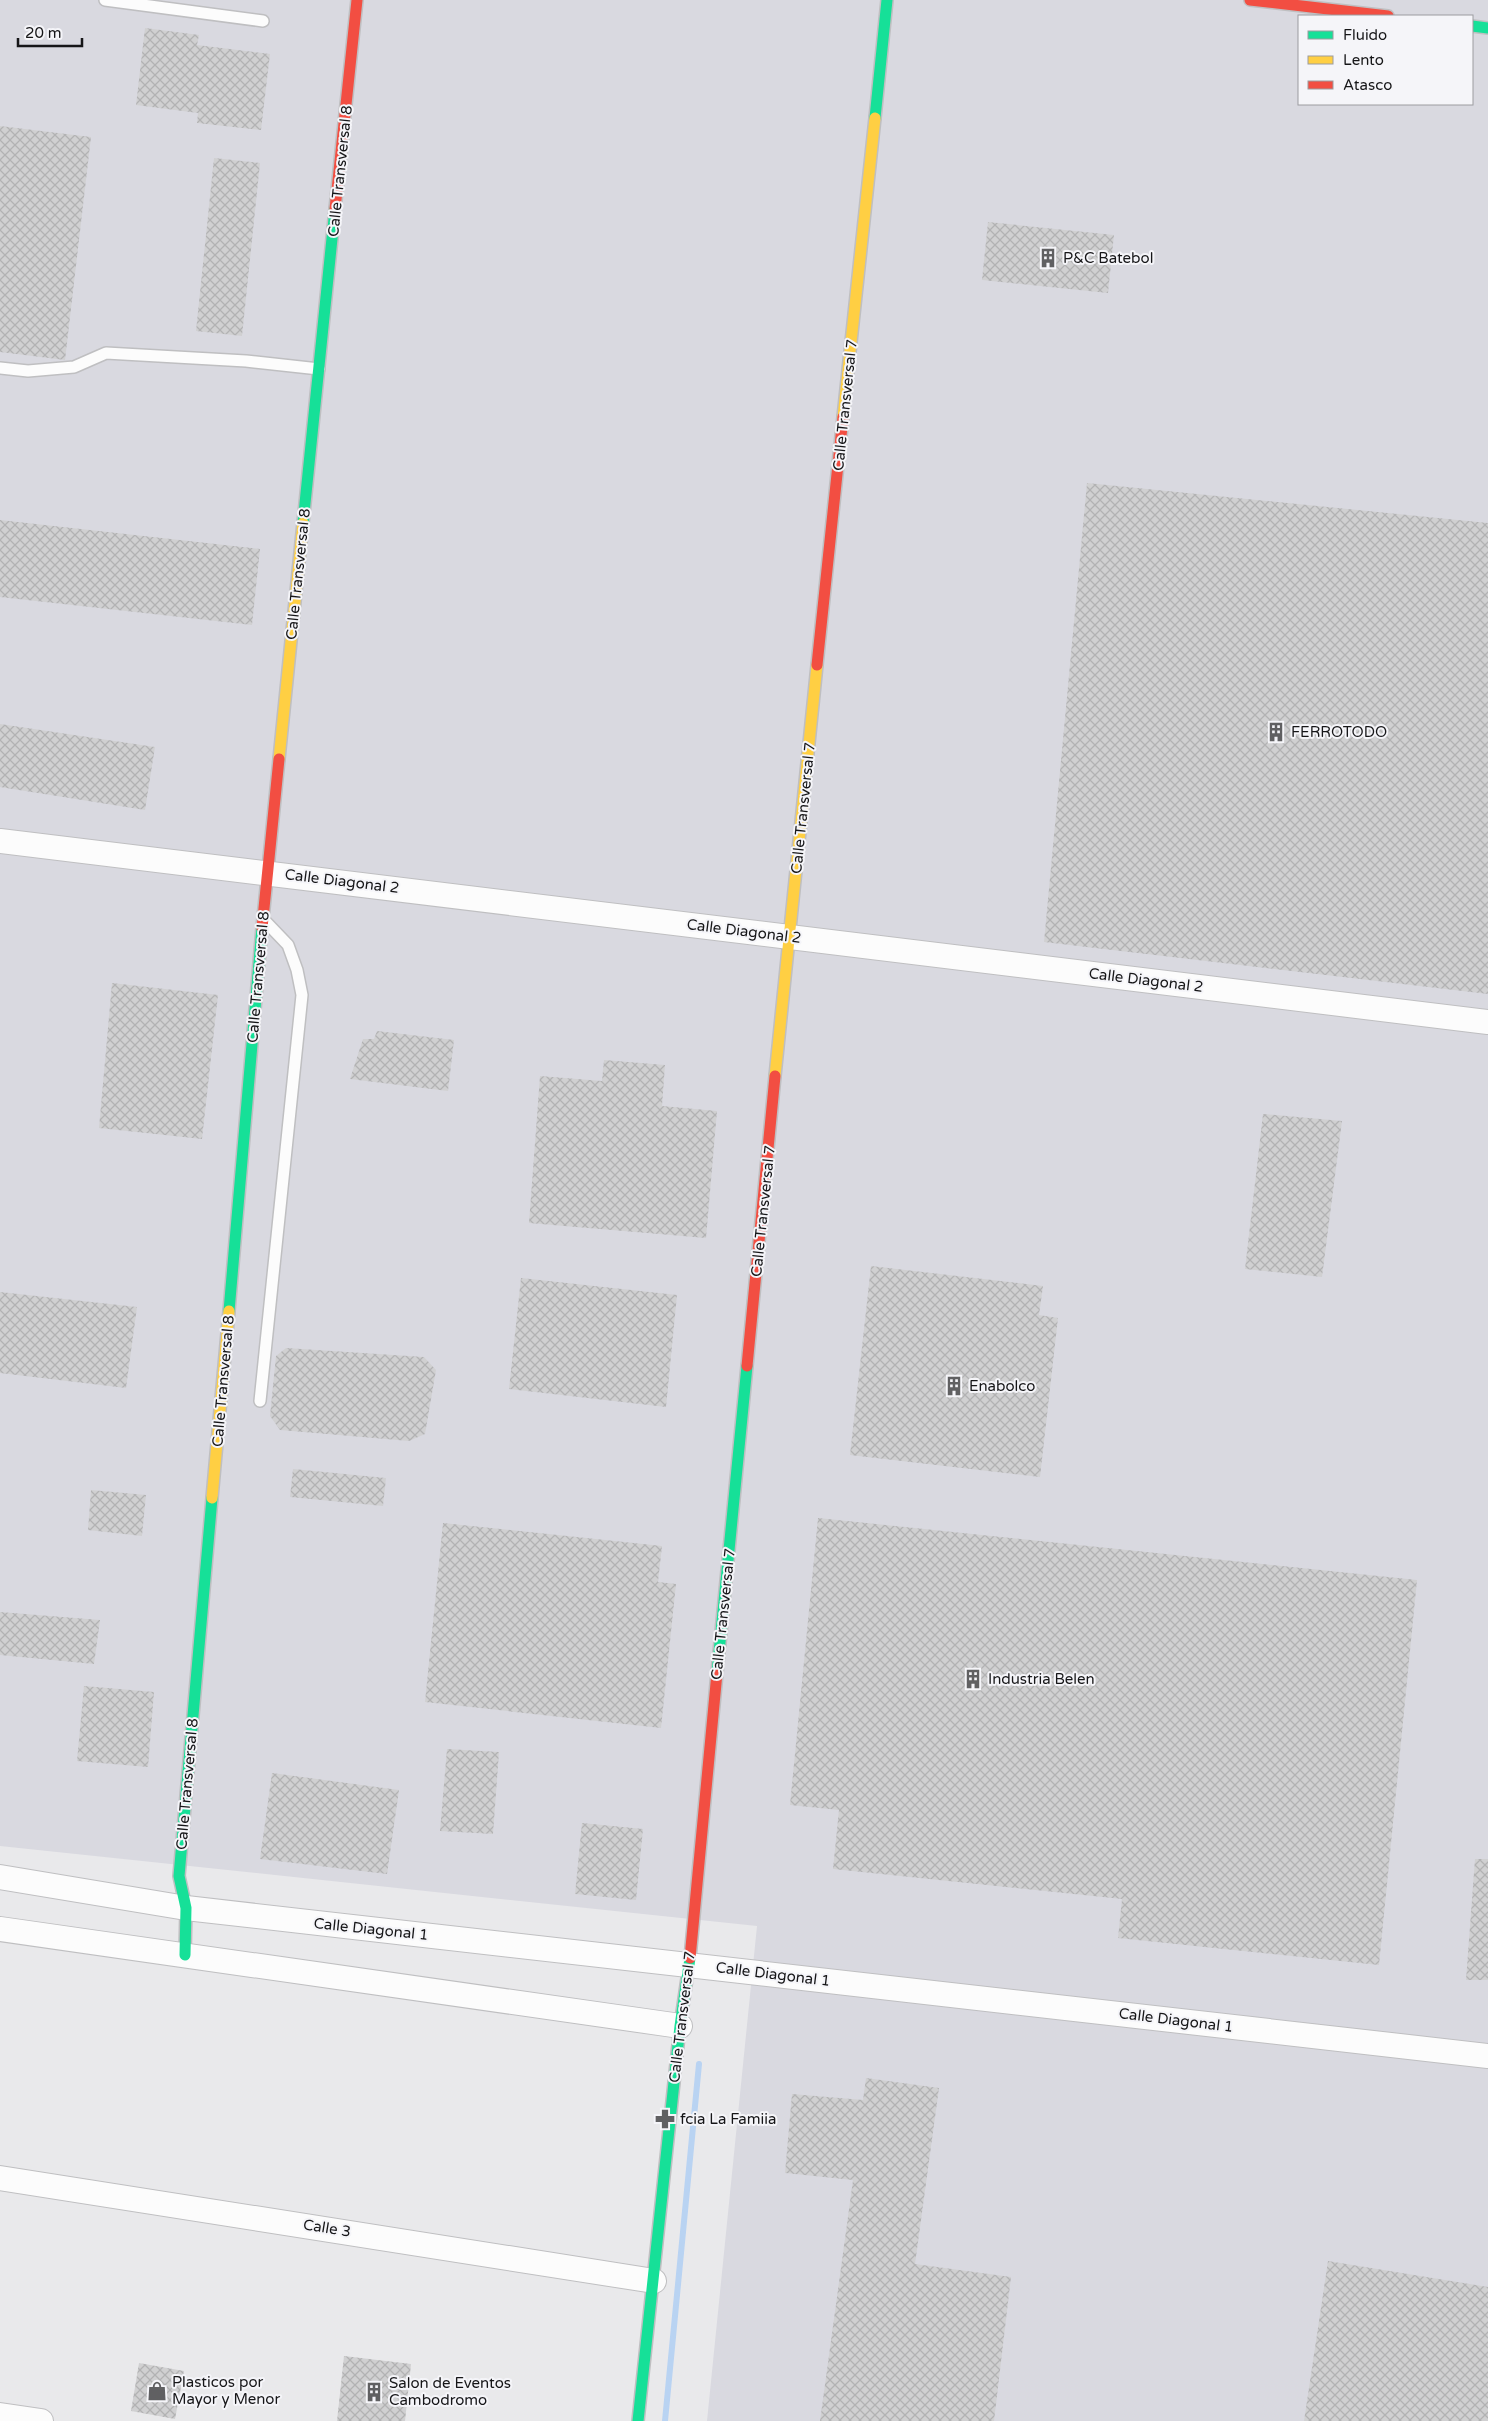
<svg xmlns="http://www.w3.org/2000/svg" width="1488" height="2421" viewBox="0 0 1488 2421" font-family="'Varela Round',sans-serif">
<defs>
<pattern id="building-cross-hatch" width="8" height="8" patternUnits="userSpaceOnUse" patternTransform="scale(1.25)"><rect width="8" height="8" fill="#d0d0d1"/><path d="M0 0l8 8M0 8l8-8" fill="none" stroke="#b2b2b3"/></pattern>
</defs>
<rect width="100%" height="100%" fill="#e9e9eb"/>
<path fill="#d9d9e0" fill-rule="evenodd" d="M 0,0 L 1488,0 L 1488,2421 L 707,2421 L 757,1926 L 0,1846 ZM 1299,16 L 1472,16 L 1472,104 L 1299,104 Z"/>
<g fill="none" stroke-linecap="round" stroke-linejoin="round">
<path stroke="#b9d3f2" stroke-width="6" d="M 665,2421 L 699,2064"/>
</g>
<path fill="url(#building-cross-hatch)" d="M 145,28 L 199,35 L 197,45 L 270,54 L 261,130 L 197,123 L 198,113 L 136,105 Z
M 0,126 L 91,137 L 65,360 L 0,352 Z
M 214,158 L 260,163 L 242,336 L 196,331 Z
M 988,222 L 1114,235 L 1108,293 L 982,280 Z
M 1087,483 L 1488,523 L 1488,994 L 1044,942 Z
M 0,520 L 260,549 L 252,625 L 0,597 Z
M 0,724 L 155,747 L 145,810 L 0,787 Z
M 112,983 L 218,995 L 202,1139 L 99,1128 Z
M 377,1031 L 454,1040 L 448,1091 L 350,1079 L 363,1039 L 374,1039 Z
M 604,1060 L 665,1065 L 662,1106 L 717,1111 L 706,1238 L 529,1223 L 540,1076 L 602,1081 Z
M 1263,1114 L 1342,1121 L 1322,1277 L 1245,1269 Z
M 871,1266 L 1043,1286 L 1039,1315 L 1058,1318 L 1040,1477 L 850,1455 Z
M 521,1278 L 677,1295 L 666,1407 L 509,1389 Z
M 0,1292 L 137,1307 L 126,1388 L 0,1373 Z
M 286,1348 L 424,1357 L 436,1370 L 425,1434 L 409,1441 L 280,1430 L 270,1416 L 276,1356 Z
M 293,1469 L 386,1478 L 383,1506 L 290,1497 Z
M 91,1490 L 146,1495 L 142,1536 L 88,1530 Z
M 818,1518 L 1417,1580 L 1379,1965 L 1118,1938 L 1122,1899 L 833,1869 L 839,1810 L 790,1805 Z
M 443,1523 L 662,1546 L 658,1582 L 676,1584 L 661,1728 L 425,1702 Z
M 0,1612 L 100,1620 L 94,1664 L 0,1655 Z
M 84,1686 L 154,1692 L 148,1767 L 77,1761 Z
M 447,1749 L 499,1752 L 493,1834 L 440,1831 Z
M 272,1773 L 399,1790 L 387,1874 L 260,1859 Z
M 582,1823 L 643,1829 L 636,1900 L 575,1894 Z
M 1475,1859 L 1488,1859 L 1488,1980 L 1466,1980 Z
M 866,2078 L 939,2088 L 915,2264 L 1011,2277 L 994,2421 L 820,2421 L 853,2180 L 785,2173 L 792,2094 L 863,2100 Z
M 1328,2261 L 1488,2287 L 1488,2421 L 1304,2421 Z
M 344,2356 L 411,2364 L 405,2421 L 337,2421 Z
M 139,2363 L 184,2371 L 175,2419 L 131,2411 Z"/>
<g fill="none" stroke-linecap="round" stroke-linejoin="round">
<defs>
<path id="lane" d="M 105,0 L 263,21
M 0,368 L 28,371 L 74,367 L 106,353 L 246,361 L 319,369
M 260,1401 L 302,995 L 297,970 L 288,945 L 265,921"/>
<path id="street" d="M 0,841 L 1488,1022
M 0,1877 L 186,1908 L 1488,2056
M 0,1929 L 680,2026
M 0,2178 L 654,2281
M 0,2415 L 41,2421"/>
<path id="fast" d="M 1472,26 L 1488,28
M 875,118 L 887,0
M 303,523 L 335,209
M 229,1311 L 262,928
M 717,1673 L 747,1366
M 185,1955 L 186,1908 L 179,1876 L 212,1498
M 638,2421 L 680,2026 L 690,1958"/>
<path id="slow" d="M 843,417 L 875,118
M 279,759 L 303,523
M 775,1076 L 817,665
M 212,1498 L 229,1311"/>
<path id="jam" d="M 1250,0 L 1388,16
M 335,209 L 357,0
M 817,665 L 843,417
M 262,928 L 279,759
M 747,1366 L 775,1076
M 690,1958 L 717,1673"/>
</defs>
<use href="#lane" stroke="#bfbfc1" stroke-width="14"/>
<use href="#street" stroke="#bfbfc1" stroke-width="26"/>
<use href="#fast" stroke="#bfbfc1" stroke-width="14"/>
<use href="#slow" stroke="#bfbfc1" stroke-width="14"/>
<use href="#jam" stroke="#bfbfc1" stroke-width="14"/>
<use href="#lane" stroke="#fcfcfc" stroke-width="11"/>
<use href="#street" stroke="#fcfcfc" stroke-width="24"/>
<use href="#fast" stroke="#16e098" stroke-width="11"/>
<use href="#slow" stroke="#ffcf43" stroke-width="11"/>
<use href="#jam" stroke="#f24e42" stroke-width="11"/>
</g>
<defs>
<symbol id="building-bare" viewBox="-9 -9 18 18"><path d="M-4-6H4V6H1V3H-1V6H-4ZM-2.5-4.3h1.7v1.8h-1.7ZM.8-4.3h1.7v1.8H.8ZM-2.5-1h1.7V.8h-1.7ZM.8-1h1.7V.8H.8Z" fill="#606062" stroke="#f5f5f9" stroke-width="2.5" paint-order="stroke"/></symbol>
<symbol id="pharmacy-bare" viewBox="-9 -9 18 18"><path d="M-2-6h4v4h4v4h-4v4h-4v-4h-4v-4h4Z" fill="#606062" stroke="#f5f5f9" stroke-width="2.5" paint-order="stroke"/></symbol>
<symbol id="shop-bare" viewBox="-9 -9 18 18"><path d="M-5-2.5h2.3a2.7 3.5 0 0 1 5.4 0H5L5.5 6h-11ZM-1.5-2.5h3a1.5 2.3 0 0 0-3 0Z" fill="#606062" stroke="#f5f5f9" stroke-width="2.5" paint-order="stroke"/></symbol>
</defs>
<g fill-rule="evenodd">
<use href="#building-bare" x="1034" y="244" width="28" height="28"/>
<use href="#building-bare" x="1262" y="718" width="28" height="28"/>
<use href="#building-bare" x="940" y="1372" width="28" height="28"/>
<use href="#building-bare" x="959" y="1665" width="28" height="28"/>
<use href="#pharmacy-bare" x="651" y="2105" width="28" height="28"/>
<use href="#shop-bare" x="143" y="2377" width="28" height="28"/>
<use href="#building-bare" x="360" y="2378" width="28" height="28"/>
</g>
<g text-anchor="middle" stroke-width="4" stroke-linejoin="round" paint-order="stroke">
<g font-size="15" fill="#161618" stroke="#f5f5f9">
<text transform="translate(340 171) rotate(-84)" y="5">Calle Transversal 8</text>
<text transform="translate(845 405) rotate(-84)" y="5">Calle Transversal 7</text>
<text transform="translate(298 574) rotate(-84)" y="5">Calle Transversal 8</text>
<text transform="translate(803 808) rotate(-84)" y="5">Calle Transversal 7</text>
<text transform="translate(342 881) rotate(7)" y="5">Calle Diagonal 2</text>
<text transform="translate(744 931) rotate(7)" y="5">Calle Diagonal 2</text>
<text transform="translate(258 977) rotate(-85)" y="5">Calle Transversal 8</text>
<text transform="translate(1146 980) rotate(7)" y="5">Calle Diagonal 2</text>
<text transform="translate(763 1211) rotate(-84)" y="5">Calle Transversal 7</text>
<text transform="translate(223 1381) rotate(-85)" y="5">Calle Transversal 8</text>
<text transform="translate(723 1614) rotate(-84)" y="5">Calle Transversal 7</text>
<text transform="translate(187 1784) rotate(-85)" y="5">Calle Transversal 8</text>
<text transform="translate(371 1929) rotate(6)" y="5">Calle Diagonal 1</text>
<text transform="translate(773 1974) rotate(7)" y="5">Calle Diagonal 1</text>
<text transform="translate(682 2017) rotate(-83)" y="5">Calle Transversal 7</text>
<text transform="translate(1176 2020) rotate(7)" y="5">Calle Diagonal 1</text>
<text transform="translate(327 2228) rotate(9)" y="5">Calle 3</text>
</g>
<g font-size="15" fill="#161618" stroke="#f5f5f9" text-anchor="start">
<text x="1063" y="263">P&amp;C Batebol</text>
<text x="1291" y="737">FERROTODO</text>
<text x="969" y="1391">Enabolco</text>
<text x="988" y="1684">Industria Belen</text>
<text x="680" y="2124">fcia La Famiia</text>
<text x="172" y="2387">Plasticos por<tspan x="172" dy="17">Mayor y Menor</tspan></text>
<text x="389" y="2388">Salon de Eventos<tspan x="389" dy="17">Cambodromo</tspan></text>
</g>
</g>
<rect x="1298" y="15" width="175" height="90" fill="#f5f5f9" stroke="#9c9c9f"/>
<rect x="1308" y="31" width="25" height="8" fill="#16e098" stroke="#9c9c9f"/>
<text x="1343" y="40" font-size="15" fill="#161618">Fluido</text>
<rect x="1308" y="56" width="25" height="8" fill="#ffcf43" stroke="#9c9c9f"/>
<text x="1343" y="65" font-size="15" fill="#161618">Lento</text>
<rect x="1308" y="81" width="25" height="8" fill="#f24e42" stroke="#9c9c9f"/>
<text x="1343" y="90" font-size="15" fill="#161618">Atasco</text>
<path d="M18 38v8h64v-8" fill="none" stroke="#161618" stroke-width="2.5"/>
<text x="25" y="38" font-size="15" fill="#161618" stroke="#f5f5f9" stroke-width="4" paint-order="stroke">20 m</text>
</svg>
